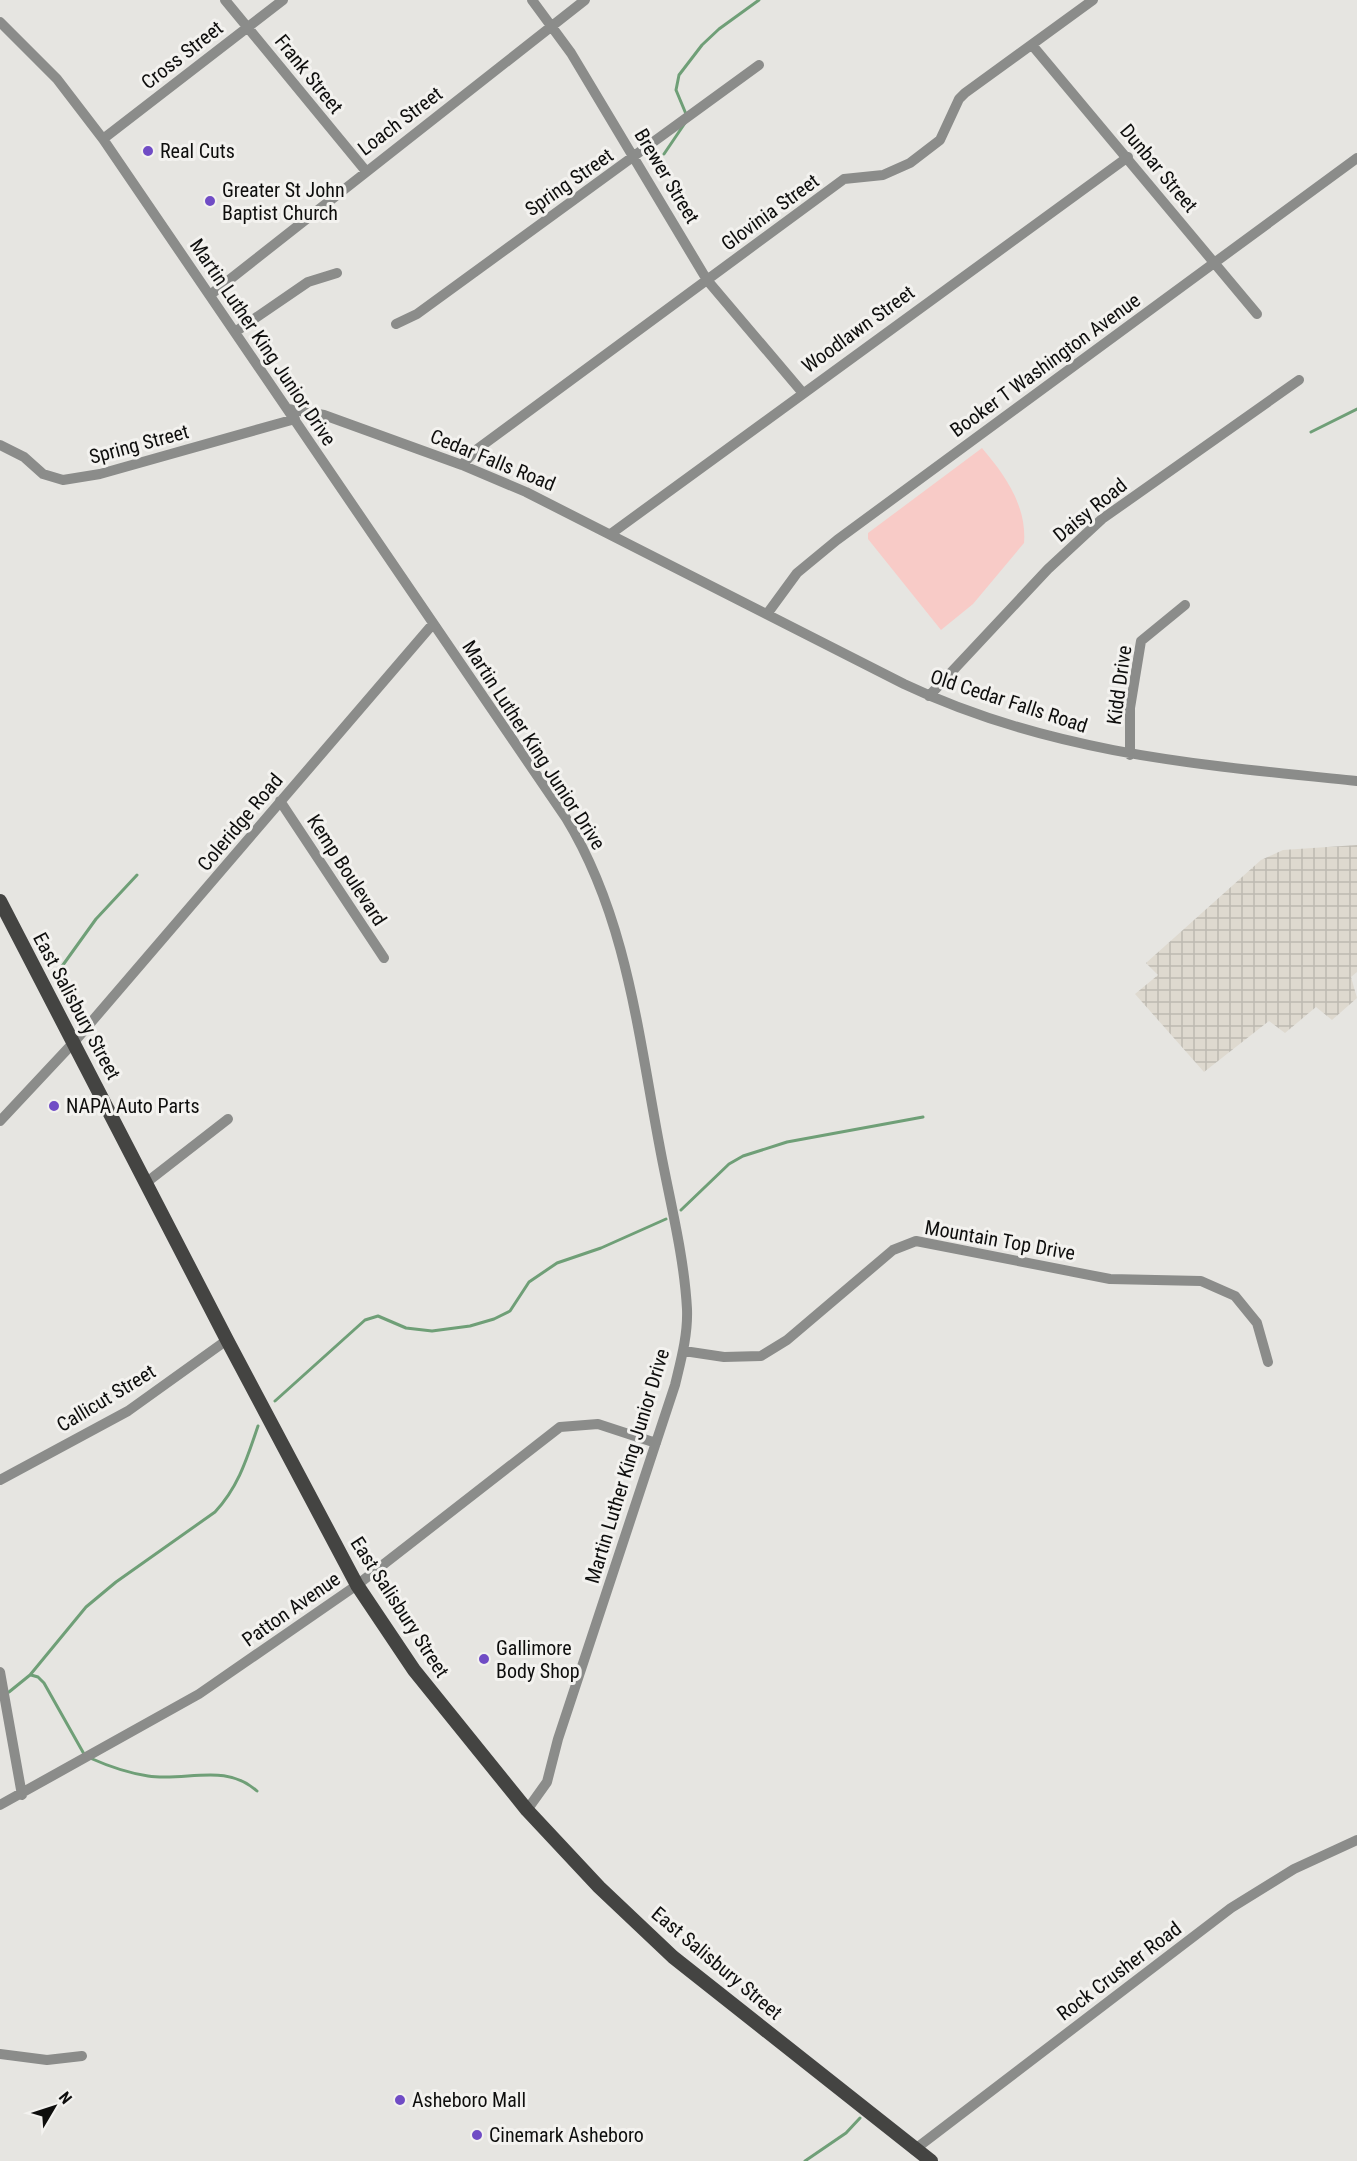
<svg xmlns="http://www.w3.org/2000/svg" width="1357" height="2161" viewBox="0 0 1357 2161" font-family="'Roboto Condensed',sans-serif">
<defs>
<pattern id="industrial-grid" width="8" height="8" patternUnits="userSpaceOnUse" patternTransform="scale(1.5)"><rect width="8" height="8" fill="#ded9cf"/><path d="M0 4h8M4 0v8" fill="none" stroke="#bdb9b1"/></pattern>
</defs>
<rect width="100%" height="100%" fill="#e6e5e1"/>
<path fill="url(#industrial-grid)" d="M 1357,845 L 1357,972 L 1351,977 L 1357,998 L 1332,1020 L 1316,1007 L 1285,1033 L 1269,1021 L 1204,1072 L 1135,994 L 1158,975 L 1146,963 L 1261,860 L 1283,850 Z"/>
<path fill="#f8cbc7" d="M 982,448 C 1005,475 1027,506 1024,543 L 973,604 L 941,630 L 868,539 L 868,533 Z"/>
<g fill="none" stroke-linecap="round" stroke-linejoin="round">
<path stroke="#6f9f77" stroke-width="3" d="M 686,114 L 676,90 L 679,75 L 702,45 L 719,29 L 759,0
M 664,154 L 685,123
M 1311,432 L 1357,409
M 55,976 L 96,919 L 137,875
M 681,1210 L 729,1164 L 743,1156 L 787,1142 L 923,1117
M 275,1401 L 365,1320 L 378,1316 L 406,1328 L 432,1331 L 470,1326 L 494,1319 L 510,1311 L 529,1282 L 557,1263 L 601,1248 L 666,1219
M 31,1675 L 38,1677 L 44,1683 L 84,1754
M 9,1692 L 30,1675 L 86,1607 L 116,1582 L 215,1512 C 239,1486 247,1458 258,1426
M 90,1758 C 108,1766 128,1773 148,1776 C 186,1782 225,1762 257,1791
M 805,2161 L 846,2133 L 860,2118"/>
<path stroke="#8b8c8a" stroke-width="10" d="M 225,0 L 365,170
M 532,0 L 571,53 L 707,280 L 802,392
M 0,22 L 57,79 L 103,139 L 566,818 C 626,916 638,1032 659,1143 C 669,1198 684,1254 687,1309 C 688,1335 681,1360 675,1385 L 558,1739 L 547,1782 L 527,1810
M 1032,45 L 1257,314
M 103,139 L 283,0
M 210,295 L 585,0
M 396,324 L 417,314 L 759,65
M 235,332 L 308,282 L 337,273
M 288,409 L 324,415 L 462,465 L 526,492 L 904,684 C 1049,753 1200,765 1357,781
M 0,445 L 24,457 L 43,474 L 63,480 L 100,474 L 295,419
M 462,465 L 476,450 L 844,179 L 883,175 L 910,163 L 940,140 L 959,99 L 965,93 L 1093,0
M 612,533 L 1128,157
M 767,614 L 797,573 L 837,540 L 1357,158
M 929,696 L 1048,569 L 1102,519 L 1299,380
M 1130,755 L 1130,708 L 1141,641 L 1185,605
M 280,801 L 384,958
M 0,1121 L 75,1041 L 432,625
M 147,1182 L 228,1119
M 684,1351 L 724,1357 L 761,1356 L 787,1340 L 893,1250 L 916,1241 L 1110,1279 L 1201,1281 L 1235,1296 L 1257,1323 L 1268,1362
M 0,1480 L 128,1411 L 227,1340
M 0,1672 L 22,1795
M 0,1805 L 199,1694 L 357,1585 L 560,1427 L 598,1424 L 656,1443
M 0,2054 L 47,2060 L 82,2056
M 914,2150 L 1231,1908 L 1294,1869 L 1357,1840"/>
<path stroke="#444442" stroke-width="14" d="M 0,901 L 227,1340 L 357,1585 L 414,1670 L 527,1810 L 599,1887 L 673,1957 L 931,2161"/>
</g>
<g fill="#704cc5" stroke="#f3f2ef" stroke-width="2">
<circle cx="148" cy="151" r="6"/>
<circle cx="210" cy="201" r="6"/>
<circle cx="54" cy="1106" r="6"/>
<circle cx="484" cy="1659" r="6"/>
<circle cx="400" cy="2100" r="6"/>
<circle cx="477" cy="2135" r="6"/>
</g>
<g text-anchor="middle" stroke-width="6" stroke-linejoin="round" paint-order="stroke">
<g font-size="20" fill="#0e0e0d" stroke="#f3f2ef">
<text transform="translate(182 55) rotate(-38)" y="7">Cross Street</text>
<text transform="translate(309 74) rotate(51)" y="7">Frank Street</text>
<text transform="translate(400 121) rotate(-37)" y="7">Loach Street</text>
<text transform="translate(1159 168) rotate(50)" y="7">Dunbar Street</text>
<text transform="translate(667 176) rotate(59)" y="7">Brewer Street</text>
<text transform="translate(569 182) rotate(-35)" y="7">Spring Street</text>
<text transform="translate(770 212) rotate(-36)" y="7">Glovinia Street</text>
<text transform="translate(858 329) rotate(-36)" y="7">Woodlawn Street</text>
<text transform="translate(263 342) rotate(56)" y="7">Martin Luther King Junior Drive</text>
<text transform="translate(1045 365) rotate(-36)" y="7">Booker T Washington Avenue</text>
<text transform="translate(139 444) rotate(-15)" y="7">Spring Street</text>
<text transform="translate(493 460) rotate(22)" y="7">Cedar Falls Road</text>
<text transform="translate(1090 510) rotate(-39)" y="7">Daisy Road</text>
<text transform="translate(1119 685) rotate(-82)" y="7">Kidd Drive</text>
<text transform="translate(1009 701) rotate(18)" y="7">Old Cedar Falls Road</text>
<text transform="translate(534 745) rotate(57)" y="7">Martin Luther King Junior Drive</text>
<text transform="translate(240 822) rotate(-50)" y="7">Coleridge Road</text>
<text transform="translate(347 870) rotate(57)" y="7">Kemp Boulevard</text>
<text transform="translate(77 1006) rotate(62)" y="7">East Salisbury Street</text>
<text transform="translate(1000 1240) rotate(10)" y="7">Mountain Top Drive</text>
<text transform="translate(106 1398) rotate(-31)" y="7">Callicut Street</text>
<text transform="translate(627 1466) rotate(-73)" y="7">Martin Luther King Junior Drive</text>
<text transform="translate(400 1607) rotate(57)" y="7">East Salisbury Street</text>
<text transform="translate(291 1609) rotate(-35)" y="7">Patton Avenue</text>
<text transform="translate(717 1963) rotate(40)" y="7">East Salisbury Street</text>
<text transform="translate(1119 1971) rotate(-37)" y="7">Rock Crusher Road</text>
</g>
<g font-size="20" fill="#0e0e0d" stroke="#f3f2ef" text-anchor="start">
<text x="160" y="158">Real Cuts</text>
<text x="222" y="197">Greater St John<tspan x="222" dy="23">Baptist Church</tspan></text>
<text x="66" y="1113">NAPA Auto Parts</text>
<text x="496" y="1655">Gallimore<tspan x="496" dy="23">Body Shop</tspan></text>
<text x="412" y="2107">Asheboro Mall</text>
<text x="489" y="2142">Cinemark Asheboro</text>
</g>
</g>
<g transform="translate(54 2107) rotate(51)" stroke="#f3f2ef" stroke-width="4.5" paint-order="stroke">
<path d="M0-4.5L10 22L0 15L-10 22Z" fill="#0e0e0d"/>
<text y="-9" font-size="16" font-weight="bold" text-anchor="middle" fill="#0e0e0d">N</text>
</g>
</svg>
